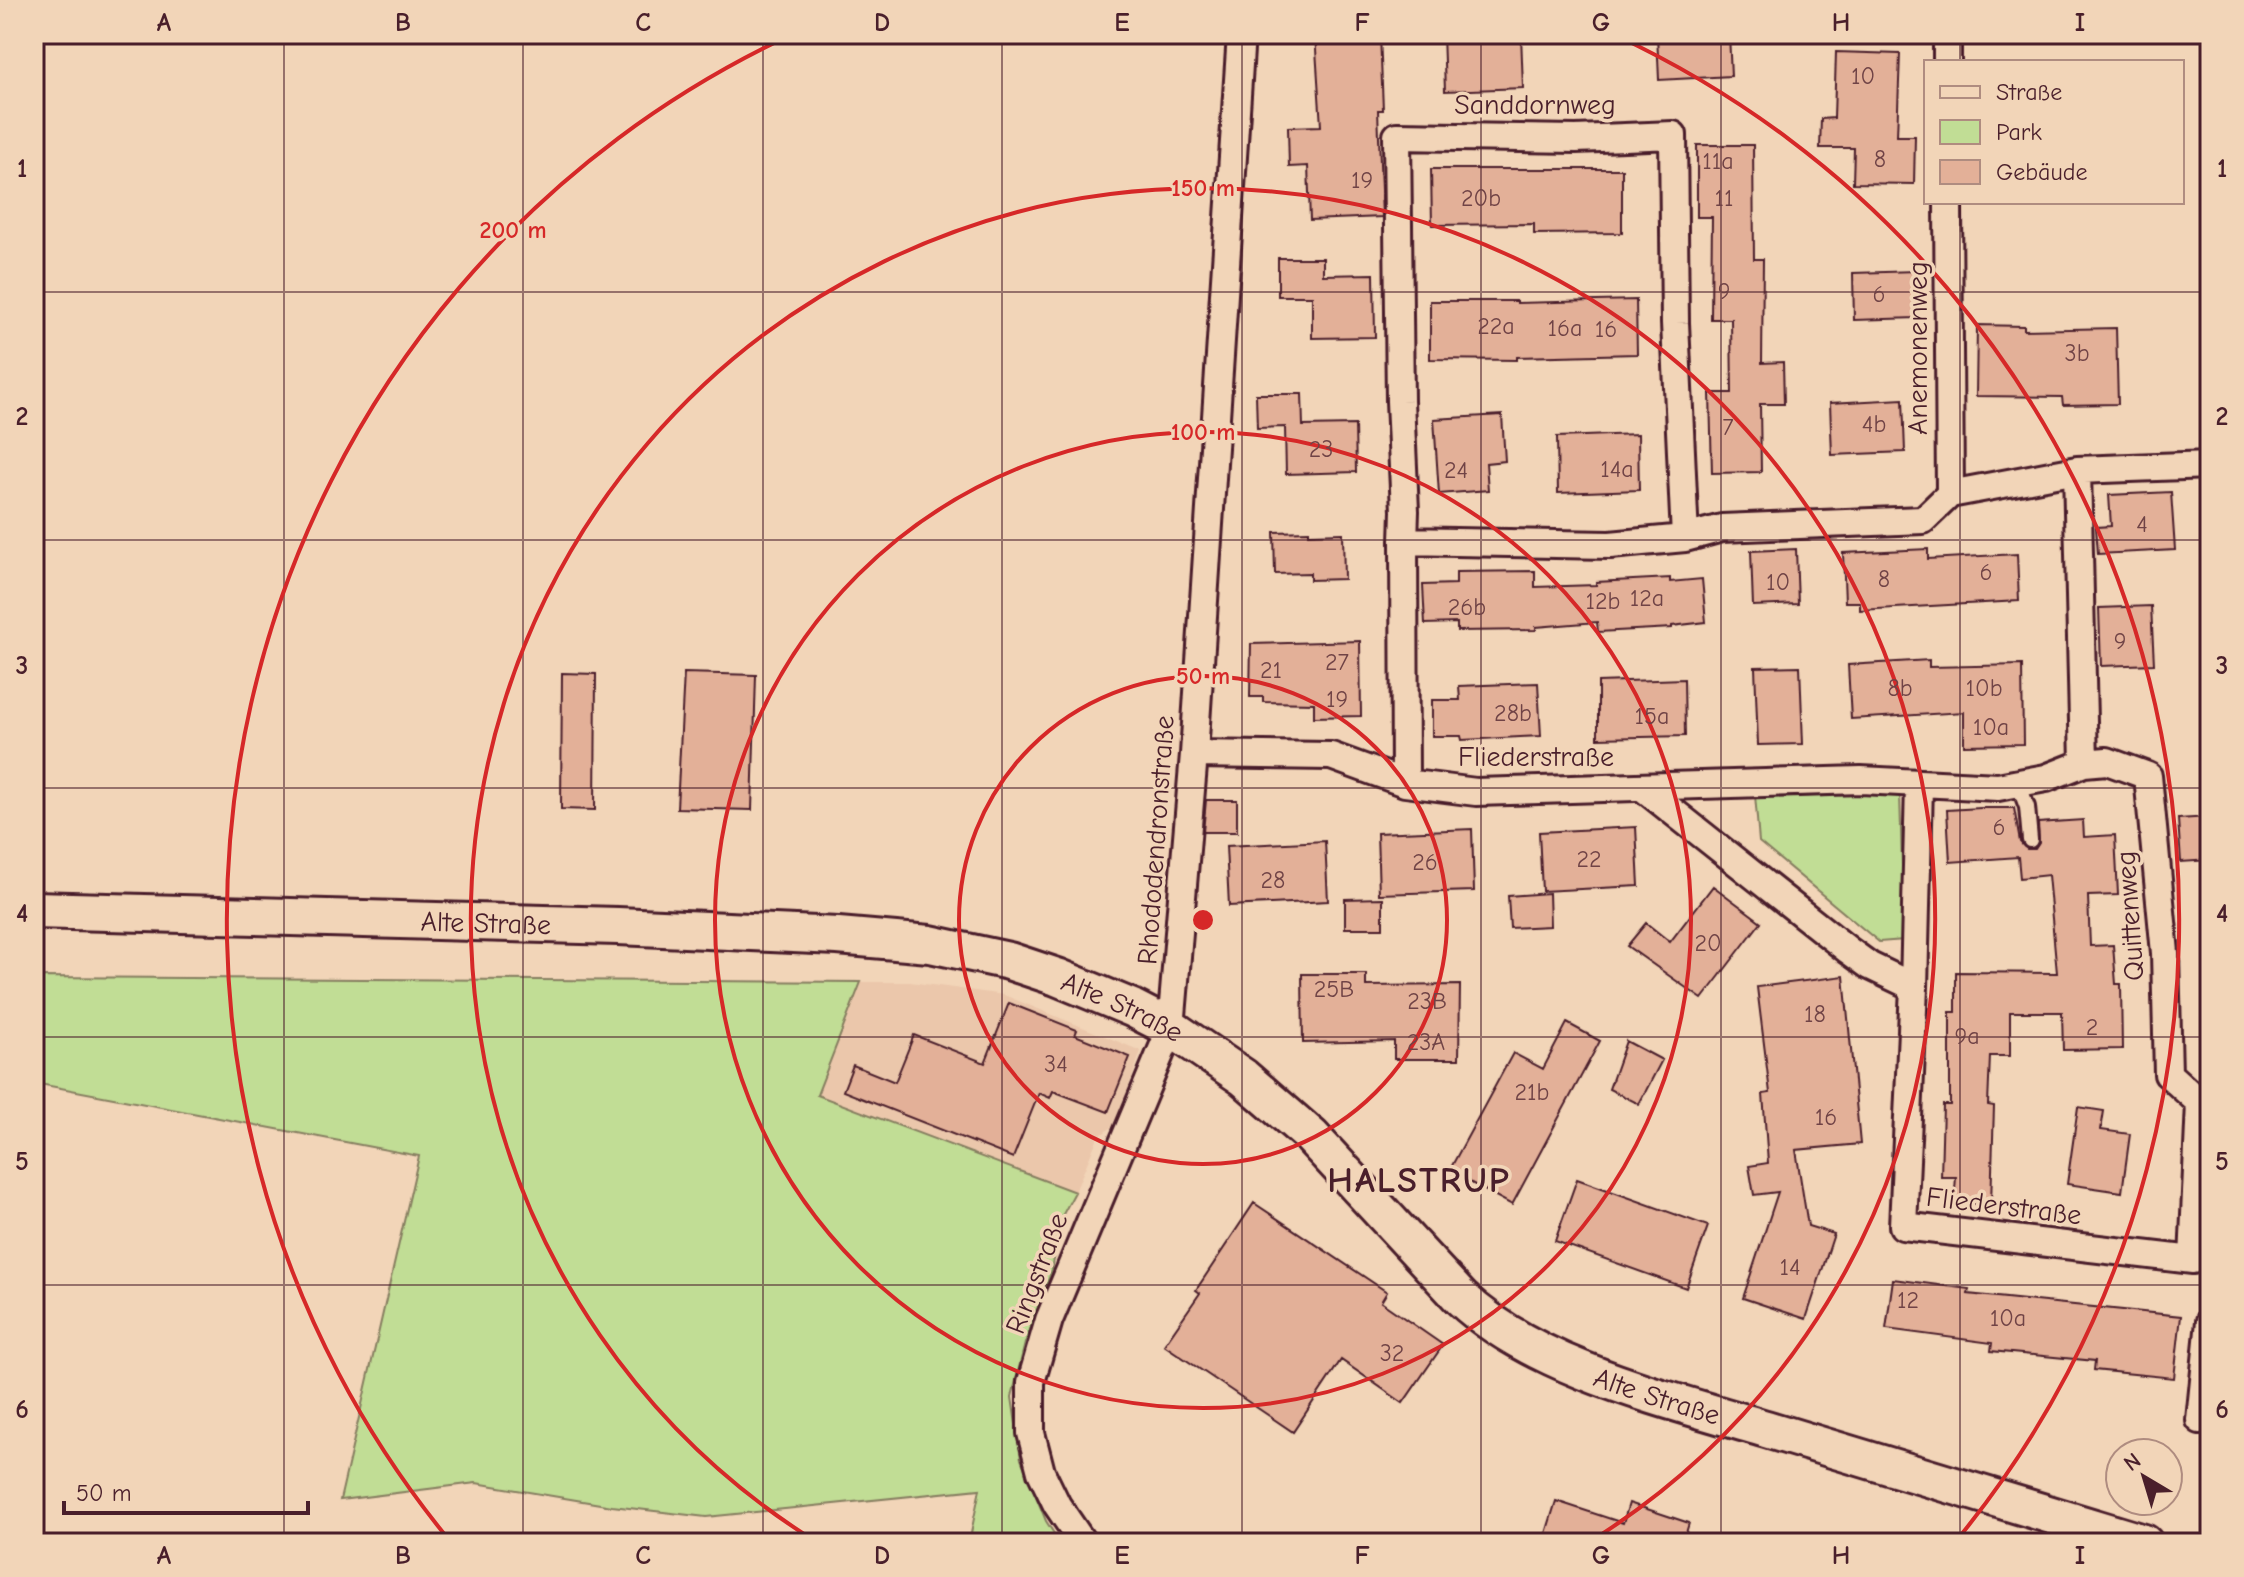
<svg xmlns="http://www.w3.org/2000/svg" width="2244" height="1577" viewBox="0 0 2244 1577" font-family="'Comic Neue',sans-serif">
<rect width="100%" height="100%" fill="#f2d5b8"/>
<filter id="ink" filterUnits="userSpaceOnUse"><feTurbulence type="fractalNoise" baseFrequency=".0125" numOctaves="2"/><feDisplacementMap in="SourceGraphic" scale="16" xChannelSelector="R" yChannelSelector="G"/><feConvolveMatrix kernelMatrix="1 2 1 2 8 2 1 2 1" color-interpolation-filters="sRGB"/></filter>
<g filter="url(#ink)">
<path fill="#ebc7ab" d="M 861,982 L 910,982 L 1004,995 L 1141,1051 L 1116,1124 L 1098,1137 L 1075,1192 L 817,1095 Z"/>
<path fill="#c1dd95" stroke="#867e60" stroke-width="2" d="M 1900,793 L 1904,940 L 1879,942 L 1759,842 L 1755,795 Z
M 34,977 L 861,982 L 817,1095 L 1075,1192 L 1062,1216 L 1052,1270 L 1025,1343 L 1012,1397 L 1021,1459 L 1046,1521 L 1060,1543 L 969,1543 L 980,1489 L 706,1517 L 612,1506 L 476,1483 L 340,1500 L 419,1156 L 34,1083 Z"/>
<path fill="#e3b098" stroke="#4a1f2b" stroke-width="2" d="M 1315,34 L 1380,34 L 1383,110 L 1378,110 L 1382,217 L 1310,220 L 1308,166 L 1289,167 L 1288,127 L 1321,126 Z
M 1443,34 L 1521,34 L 1523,88 L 1445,91 Z
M 1657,34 L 1729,34 L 1731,76 L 1659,80 Z
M 1836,52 L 1900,54 L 1897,136 L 1915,136 L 1914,184 L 1853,183 L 1854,148 L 1820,148 L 1821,119 L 1834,118 Z
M 1697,145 L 1753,145 L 1754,259 L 1763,259 L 1762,363 L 1783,362 L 1784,404 L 1760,404 L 1761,472 L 1712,473 L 1710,393 L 1732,393 L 1731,319 L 1711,319 L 1712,217 L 1697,217 Z
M 1431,169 L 1622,169 L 1622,233 L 1534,234 L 1534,224 L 1432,225 Z
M 1278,258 L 1323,258 L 1323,275 L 1374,274 L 1375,337 L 1312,338 L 1312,296 L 1278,296 Z
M 1916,271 L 1917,318 L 1854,320 L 1853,273 Z
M 1636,300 L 1637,354 L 1517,357 L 1517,360 L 1430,359 L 1430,301 L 1517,301 L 1517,303 Z
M 1977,325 L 2024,326 L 2024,330 L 2116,328 L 2118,404 L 2063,405 L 2062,397 L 1976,396 Z
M 1256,394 L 1302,394 L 1303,426 L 1355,425 L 1356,472 L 1286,474 L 1285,427 L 1257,428 Z
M 1903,399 L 1905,452 L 1832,455 L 1830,403 Z
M 1502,415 L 1505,461 L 1486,463 L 1488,490 L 1439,494 L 1434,419 Z
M 1638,434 L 1639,490 L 1558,493 L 1557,437 Z
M 2171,492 L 2175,550 L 2098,554 L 2096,527 L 2111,526 L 2109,495 Z
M 1309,531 L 1309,534 L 1343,533 L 1344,579 L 1310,580 L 1310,573 L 1275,574 L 1274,532 Z
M 1796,549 L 1798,604 L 1753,606 L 1751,551 Z
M 1928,549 L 1928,559 L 2017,554 L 2019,601 L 1860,610 L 1860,602 L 1845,602 L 1843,553 Z
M 1535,571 L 1535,587 L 1596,585 L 1596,582 L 1670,578 L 1670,582 L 1702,579 L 1706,622 L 1672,626 L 1672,628 L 1598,632 L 1597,622 L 1536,627 L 1536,630 L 1457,631 L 1457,623 L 1425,624 L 1423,585 L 1456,584 L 1456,572 Z
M 2151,606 L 2154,664 L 2101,666 L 2099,608 Z
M 1360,641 L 1361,716 L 1314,717 L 1314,703 L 1263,702 L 1263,697 L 1250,697 L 1251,644 Z
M 1929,660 L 1929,667 L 2022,665 L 2023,744 L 1964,745 L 1964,712 L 1851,719 L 1848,665 Z
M 1800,666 L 1803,744 L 1758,745 L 1755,667 Z
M 562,673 L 596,674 L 595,810 L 561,809 Z
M 684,673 L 756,675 L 752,810 L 677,808 Z
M 1684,679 L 1685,736 L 1598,738 L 1598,682 Z
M 1538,683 L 1541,736 L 1462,740 L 1461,736 L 1432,736 L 1432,700 L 1460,700 L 1459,686 Z
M 1206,800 L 1237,800 L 1237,832 L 1203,832 Z
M 1981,808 L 2014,808 L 2020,842 L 2027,849 L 2035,849 L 2039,843 L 2038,823 L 2083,820 L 2084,837 L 2115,835 L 2118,895 L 2088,896 L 2090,946 L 2113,945 L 2116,984 L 2121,984 L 2122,1049 L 2063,1050 L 2062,1012 L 2010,1012 L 2010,1056 L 1990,1056 L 1988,1105 L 1994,1106 L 1991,1204 L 1954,1203 L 1956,1177 L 1941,1177 L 1943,1105 L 1950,1105 L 1950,1012 L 1956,1012 L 1956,972 L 2057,973 L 2048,875 L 2020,878 L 2018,857 L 1950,862 L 1947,810 Z
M 2210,817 L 2210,860 L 2181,862 L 2178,819 Z
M 1636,827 L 1639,886 L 1542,891 L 1539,832 Z
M 1472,829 L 1474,891 L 1379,894 L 1377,833 Z
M 1325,841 L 1328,901 L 1229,906 L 1226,846 Z
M 1713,886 L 1761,922 L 1702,999 L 1627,946 L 1646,923 L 1670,942 Z
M 1549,893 L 1550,926 L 1510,928 L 1508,896 Z
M 1383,898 L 1383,928 L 1345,928 L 1345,899 Z
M 1302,974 L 1366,974 L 1366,986 L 1460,985 L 1459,1059 L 1394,1059 L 1394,1041 L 1303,1043 Z
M 1844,976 L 1860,1144 L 1796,1150 L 1808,1226 L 1834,1234 L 1806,1319 L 1743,1298 L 1778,1192 L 1754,1195 L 1749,1166 L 1768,1163 L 1763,1094 L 1770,1093 L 1757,987 Z
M 1009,1003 L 1077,1030 L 1075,1035 L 1130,1057 L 1108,1112 L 1053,1091 L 1050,1098 L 1039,1093 L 1013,1158 L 843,1091 L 853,1065 L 895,1082 L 914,1035 L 985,1063 Z
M 1567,1023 L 1600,1041 L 1512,1205 L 1449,1171 L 1513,1053 L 1543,1069 Z
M 1626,1041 L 1662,1060 L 1639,1104 L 1609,1089 Z
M 2078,1107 L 2104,1111 L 2101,1130 L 2130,1134 L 2122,1192 L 2067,1184 Z
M 1577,1179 L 1708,1226 L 1686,1288 L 1555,1241 Z
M 1254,1203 L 1387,1292 L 1381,1302 L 1443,1345 L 1403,1403 L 1341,1360 L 1293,1432 L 1164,1345 L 1200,1293 L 1196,1290 Z
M 1893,1279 L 1969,1289 L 1968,1294 L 2181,1316 L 2174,1378 L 2094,1370 L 2095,1361 L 1991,1351 L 1992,1343 L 1886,1329 Z
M 1556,1501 L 1623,1523 L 1629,1503 L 1689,1523 L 1683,1543 L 1543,1543 Z"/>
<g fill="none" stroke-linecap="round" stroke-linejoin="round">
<defs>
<path id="lane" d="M 2018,783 L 2027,807 L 2030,840
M 2061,1543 L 2067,1520"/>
<path id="street" d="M 1947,34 L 1947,62
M 1948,202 L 1950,494
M 2077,470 L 2084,763
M 1685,538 L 1675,323 L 1673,135 L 1576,139 L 1397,136 L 1400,401 L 1405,511 L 1404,541 L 1610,545 L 1685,538 L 1722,528 L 1923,520 L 1950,494 L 2077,470 L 2210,465
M 1404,541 L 1405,783
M 1194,754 L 1331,756 L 1405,783 L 1476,792 L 1861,780 L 1998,787 L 2046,778 L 2084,763 L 2107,761 L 2148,776 L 2165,953 L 2168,1074 L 2200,1103
M 1642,787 L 1848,950 L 1870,966 L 1914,987 L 1903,1226 L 2193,1260 L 2200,1103 L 2210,1103
M 1914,987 L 1919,785
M 2200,1420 L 2210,1321
M 1083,1543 L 1057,1505 L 1041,1472 L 1031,1433 L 1031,1382 L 1049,1320 L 1171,1028 L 1194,754 L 1241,34"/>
<g id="secondary">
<path id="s1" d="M 34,910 L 618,926 L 838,936 L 930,944 L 1009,961 L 1057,977 L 1132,1008 L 1171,1028 L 1243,1077 L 1311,1136 L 1461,1298 C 1537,1369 1667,1399 1766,1429 C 1892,1468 2018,1504 2144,1543"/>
</g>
</defs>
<use href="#lane" stroke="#4a1f2b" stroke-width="20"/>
<use href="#street" stroke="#4a1f2b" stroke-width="32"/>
<use href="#secondary" stroke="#4a1f2b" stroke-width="42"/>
<use href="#lane" stroke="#f2d5b8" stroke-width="14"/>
<use href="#street" stroke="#f2d5b8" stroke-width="26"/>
<use href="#secondary" stroke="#f2d5b8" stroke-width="36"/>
</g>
</g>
<path fill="none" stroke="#4a1f2b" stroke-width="2" stroke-opacity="0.55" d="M 284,34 L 284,1543M 523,34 L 523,1543M 763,34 L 763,1543M 1002,34 L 1002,1543M 1242,34 L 1242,1543M 1481,34 L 1481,1543M 1721,34 L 1721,1543M 1960,34 L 1960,62M 1960,202 L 1960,1543M 34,292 L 2210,292M 34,540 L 2210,540M 34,788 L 2210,788M 34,1037 L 2210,1037M 34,1285 L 2210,1285"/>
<g fill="none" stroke="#d62828" stroke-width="4">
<circle cx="1203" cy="920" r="244"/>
<circle cx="1203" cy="920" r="488"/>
<path d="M815 1541A732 732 0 1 1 1591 1541"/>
<path d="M450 1541A976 976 0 0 1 791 35M1615 35A976 976 0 0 1 1956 1541"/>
</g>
<g text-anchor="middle" stroke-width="7" stroke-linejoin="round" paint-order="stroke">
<g font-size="24" fill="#704346">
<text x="1863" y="84">10</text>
<text x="1880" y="167">8</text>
<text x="1718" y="169">11a</text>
<text x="1362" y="188">19</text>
<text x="1481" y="206">20b</text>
<text x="1724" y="206">11</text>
<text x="1724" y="299">9</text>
<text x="1879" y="302">6</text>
<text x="1496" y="334">22a</text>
<text x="1565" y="336">16a</text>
<text x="1606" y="337">16</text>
<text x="2077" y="361">3b</text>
<text x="1874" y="432">4b</text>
<text x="1728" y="435">7</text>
<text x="1321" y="457">23</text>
<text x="1617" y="477">14a</text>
<text x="1456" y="478">24</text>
<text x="2142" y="532">4</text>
<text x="1986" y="580">6</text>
<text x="1884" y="587">8</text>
<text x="1778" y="590">10</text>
<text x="1647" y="606">12a</text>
<text x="1603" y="609">12b</text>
<text x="1467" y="615">26b</text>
<text x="2120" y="649">9</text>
<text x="1337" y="670">27</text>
<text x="1271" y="678">21</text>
<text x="1900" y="696">8b</text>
<text x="1984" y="696">10b</text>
<text x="1337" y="707">19</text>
<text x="1513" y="721">28b</text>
<text x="1652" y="724">15a</text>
<text x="1991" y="735">10a</text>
<text x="1999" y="835">6</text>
<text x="1589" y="867">22</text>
<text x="1425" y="870">26</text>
<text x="1273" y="888">28</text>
<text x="1708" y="951">20</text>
<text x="1334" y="997">25B</text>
<text x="1427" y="1009">23B</text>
<text x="1815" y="1022">18</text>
<text x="2092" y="1035">2</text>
<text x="1967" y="1044">9a</text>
<text x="1426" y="1050">23A</text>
<text x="1056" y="1072">34</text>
<text x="1532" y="1100">21b</text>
<text x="1826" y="1125">16</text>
<text x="1790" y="1275">14</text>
<text x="1908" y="1308">12</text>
<text x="2008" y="1326">10a</text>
<text x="1392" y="1361">32</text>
</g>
<g font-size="28" fill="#4a1f2b" stroke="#f2d5b8">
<text x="1535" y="114">Sanddornweg</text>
<text transform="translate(1917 348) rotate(-90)" y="10">Anemonenweg</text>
<text x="1536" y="766">Fliederstraße</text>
<text transform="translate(1155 840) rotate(-86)" y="10">Rhododendronstraße</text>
<text transform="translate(2129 916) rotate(-94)" y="10">Quittenweg</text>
<text dy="10" stroke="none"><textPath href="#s1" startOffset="452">Alte Straße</textPath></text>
<text dy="10" stroke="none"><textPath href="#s1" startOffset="1100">Alte Straße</textPath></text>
<text transform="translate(2004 1205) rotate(7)" y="10">Fliederstraße</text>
<text transform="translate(1036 1273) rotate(-69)" y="10">Ringstraße</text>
<text dy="10" stroke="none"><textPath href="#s1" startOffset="1772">Alte Straße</textPath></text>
</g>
<g font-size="36" font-weight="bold" letter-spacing="2" fill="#4a1f2b" stroke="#f2d5b8">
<text x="1419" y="1192">HALSTRUP</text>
</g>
</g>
<circle cx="1203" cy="920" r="12" fill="#d62828" stroke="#f2d5b8" stroke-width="4"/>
<g font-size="24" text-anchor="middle" font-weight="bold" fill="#d62828" stroke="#f2d5b8" stroke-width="7" stroke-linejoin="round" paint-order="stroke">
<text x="1203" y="196">150 m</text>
<text x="513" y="238">200 m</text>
<text x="1203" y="440">100 m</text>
<text x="1203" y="684">50 m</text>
</g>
<rect width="2244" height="1577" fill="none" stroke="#f2d5b8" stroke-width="88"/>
<rect x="1924" y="60" width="260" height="144" fill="#f2d5b8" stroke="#af8c80" stroke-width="2"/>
<rect x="1940" y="86" width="40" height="12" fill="#f2d5b8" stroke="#af8c80" stroke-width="2"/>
<text x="1996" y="100" font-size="24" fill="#4a1f2b">Straße</text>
<rect x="1940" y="120" width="40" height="24" fill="#c1dd95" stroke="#af8c80" stroke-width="2"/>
<text x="1996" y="140" font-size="24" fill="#4a1f2b">Park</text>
<rect x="1940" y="160" width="40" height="24" fill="#e3b098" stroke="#af8c80" stroke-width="2"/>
<text x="1996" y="180" font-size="24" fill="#4a1f2b">Gebäude</text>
<g transform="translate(2144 1477) rotate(322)"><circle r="38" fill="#f2d5b8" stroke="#af8c80" stroke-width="2"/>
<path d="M0-6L14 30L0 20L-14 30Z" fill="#4a1f2b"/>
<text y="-12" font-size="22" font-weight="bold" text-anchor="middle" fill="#4a1f2b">N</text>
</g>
<path d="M64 1501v12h244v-12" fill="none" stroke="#4a1f2b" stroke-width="4"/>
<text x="76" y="1501" font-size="24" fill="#4a1f2b" stroke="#f2d5b8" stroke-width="6" paint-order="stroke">50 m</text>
<rect x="44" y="44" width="2156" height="1489" fill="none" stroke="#4a1f2b" stroke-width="3"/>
<g font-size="26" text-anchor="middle" font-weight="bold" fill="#4a1f2b">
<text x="164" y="31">A</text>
<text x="403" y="31">B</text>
<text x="643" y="31">C</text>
<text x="882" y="31">D</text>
<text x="1122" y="31">E</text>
<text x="1362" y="31">F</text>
<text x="1601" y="31">G</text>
<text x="1841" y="31">H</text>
<text x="2080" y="31">I</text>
<text x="22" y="177">1</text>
<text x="2222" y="177">1</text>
<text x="22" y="425">2</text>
<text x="2222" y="425">2</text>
<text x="22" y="674">3</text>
<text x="2222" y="674">3</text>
<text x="22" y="922">4</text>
<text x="2222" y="922">4</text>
<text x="22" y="1170">5</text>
<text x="2222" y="1170">5</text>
<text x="22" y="1418">6</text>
<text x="2222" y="1418">6</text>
<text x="164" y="1564">A</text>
<text x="403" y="1564">B</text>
<text x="643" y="1564">C</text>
<text x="882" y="1564">D</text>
<text x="1122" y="1564">E</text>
<text x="1362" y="1564">F</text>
<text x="1601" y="1564">G</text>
<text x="1841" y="1564">H</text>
<text x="2080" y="1564">I</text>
</g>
</svg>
